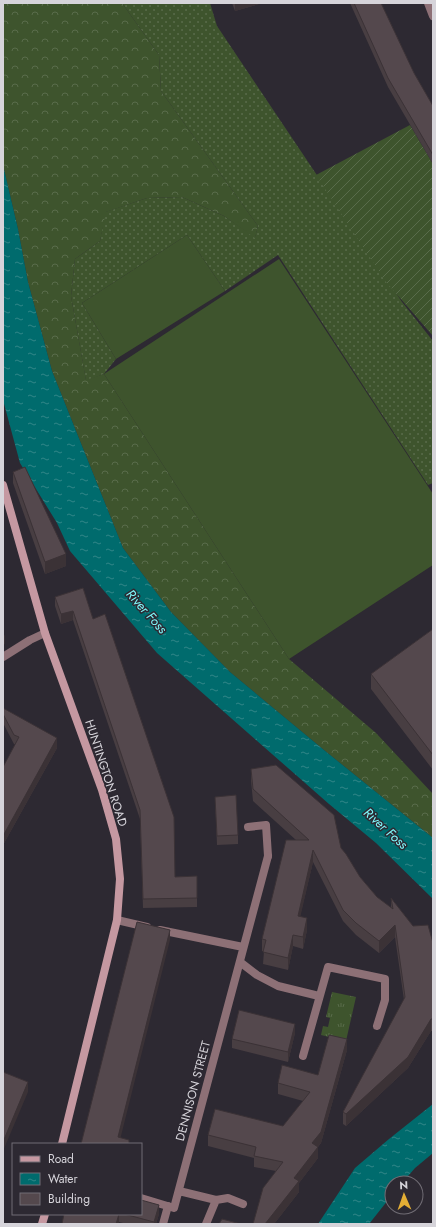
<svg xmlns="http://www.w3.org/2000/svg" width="436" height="1227" viewBox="0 0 436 1227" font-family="Jost,sans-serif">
<defs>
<pattern id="grass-dots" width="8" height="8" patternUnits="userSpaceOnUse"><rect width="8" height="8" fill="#3e542d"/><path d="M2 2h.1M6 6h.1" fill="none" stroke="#596c4b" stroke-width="1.8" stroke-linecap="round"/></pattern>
<pattern id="forest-crowns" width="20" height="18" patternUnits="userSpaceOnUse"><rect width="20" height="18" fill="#3e542d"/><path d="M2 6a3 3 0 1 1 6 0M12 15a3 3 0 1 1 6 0" fill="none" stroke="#596c4b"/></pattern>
<pattern id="park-tufts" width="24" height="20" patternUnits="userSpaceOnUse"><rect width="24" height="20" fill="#3e542d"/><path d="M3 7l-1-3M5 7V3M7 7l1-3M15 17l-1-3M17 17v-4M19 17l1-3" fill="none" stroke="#596c4b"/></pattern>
<pattern id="garden-furrows" width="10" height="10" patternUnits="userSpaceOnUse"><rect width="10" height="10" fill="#3e542d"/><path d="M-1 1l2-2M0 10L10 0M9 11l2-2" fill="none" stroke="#596c4b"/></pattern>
<pattern id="water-ripples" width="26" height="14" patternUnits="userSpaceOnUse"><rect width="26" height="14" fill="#006b6d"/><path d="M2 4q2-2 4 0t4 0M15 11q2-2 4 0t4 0" fill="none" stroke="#318688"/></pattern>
</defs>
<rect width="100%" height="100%" fill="#2d2932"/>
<path fill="url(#grass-dots)" d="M 122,3 L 210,3 L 217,26 L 402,302 L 433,341 L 433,483 L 428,485 L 278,255 L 225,291 L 187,235 L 82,303 L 116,359 L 104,374 L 86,381 L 71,296 L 75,259 L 100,241 L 105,212 L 147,198 L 182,197 L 224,216 L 255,237 L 258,226 L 161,91 L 159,55 Z"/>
<path fill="url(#forest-crowns)" d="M 3,3 L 122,3 L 159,55 L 161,91 L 258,226 L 255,238 L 224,216 L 182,197 L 147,198 L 106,212 L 100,241 L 75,259 L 71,296 L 86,380 L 104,374 L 289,659 L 376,733 L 433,794 L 433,838 L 324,750 L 230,672 L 171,612 L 123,548 L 52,371 L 28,282 L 18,229 L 3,165 Z"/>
<path fill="url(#park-tufts)" d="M 332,992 L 356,997 L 346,1041 L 321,1035 L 323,1026 L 328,1027 L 330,1018 L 326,1017 Z"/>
<path fill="url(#garden-furrows)" d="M 410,125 L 433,164 L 433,336 L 386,282 L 316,175 Z"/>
<path fill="#3e542d" d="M 187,235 L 225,291 L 116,359 L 82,303 Z
M 279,259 L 433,494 L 433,565 L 289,659 L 104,374 Z"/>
<path fill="url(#water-ripples)" d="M 3,165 L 18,229 L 28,282 L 52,371 L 123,548 L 171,612 L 230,672 L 324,750 L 433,838 L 433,899 L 376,843 L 329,804 L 157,653 L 70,551 L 57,523 L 20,463 L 3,400 Z
M 433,1104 L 433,1153 L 415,1168 L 402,1183 L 392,1183 L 392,1195 L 369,1224 L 318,1224 L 355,1168 L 389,1139 Z"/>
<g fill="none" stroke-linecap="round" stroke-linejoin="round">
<path stroke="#8d7076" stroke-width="8" d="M 3,657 L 30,640 L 45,633
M 248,827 L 266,825 L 268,856
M 163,1224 L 168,1206"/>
<path stroke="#8d7076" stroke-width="8" d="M 428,3 L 433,16
M 117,920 L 147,927
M 160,930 L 243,947
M 240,962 L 257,975 L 278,986 L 319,996
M 303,1056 L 328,967 L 385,979 L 385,1000 L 377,1026
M 179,1191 L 216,1200 L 206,1224
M 141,1198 L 174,1208 L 268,856
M 216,1200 L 228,1198 L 243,1204"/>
<path stroke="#c598a1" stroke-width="8" d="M 3,485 L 45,633 L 102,790 L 116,839 L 120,879 L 117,920 L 62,1144
M 42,1224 L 45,1214"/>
</g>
<path fill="#483e42" d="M 232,3 L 259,3 L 259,4 L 235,11 Z
M 350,3 L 381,3 L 414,73 L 433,106 L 433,164 L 388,87 Z
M 13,472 L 66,566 L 45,574 L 13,483 Z
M 83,588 L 175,877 L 197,876 L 197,907 L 143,908 L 140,819 L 73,620 L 61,624 L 55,606 L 55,597 Z
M 433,629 L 433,770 L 371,689 L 371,674 Z
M 3,708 L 57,748 L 3,845 L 3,767 L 16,744 L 14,744 L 3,723 Z
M 251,769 L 341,848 L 360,877 L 377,897 L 391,908 L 391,898 L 413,926 L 433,943 L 433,1031 L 431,1031 L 408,1068 L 346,1126 L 343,1124 L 343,1112 L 404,1000 L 395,937 L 379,953 L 356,935 L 343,921 L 313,862 L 300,916 L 307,930 L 303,949 L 293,946 L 288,970 L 263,964 L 264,951 L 262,951 L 262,939 L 296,840 L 253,801 L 251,781 Z
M 215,797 L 238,835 L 238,844 L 217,845 Z
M 295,1033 L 288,1062 L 232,1048 L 232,1039 Z
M 347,1050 L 321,1143 L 318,1147 L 318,1158 L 299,1183 L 299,1192 L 274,1224 L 253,1224 L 276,1171 L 254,1167 L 254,1158 L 208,1146 L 208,1135 L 283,1126 L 303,1101 L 278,1094 L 278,1083 L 318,1075 Z
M 64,1214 L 159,1214 L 156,1224 L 127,1224 L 119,1222 Z"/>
<path fill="#3b3236" d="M 235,3 L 259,3 L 259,4 L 235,11 Z
M 66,554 L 66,566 L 45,574 L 45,562 Z
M 73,611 L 73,620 L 61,624 L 61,614 Z
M 5,635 L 5,644 L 3,645 L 3,636 Z
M 57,738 L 57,748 L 3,845 L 3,836 Z
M 313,850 L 313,862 L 298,927 L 298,916 Z
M 307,918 L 307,930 L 303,949 L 303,937 Z
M 395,925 L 395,937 L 379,953 L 379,941 Z
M 170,930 L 170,940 L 119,1144 L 118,1137 Z
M 293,935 L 293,946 L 288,970 L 288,958 Z
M 431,1019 L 431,1031 L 408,1068 L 346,1126 L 346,1114 Z
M 295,1024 L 295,1033 L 288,1062 L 288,1052 Z
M 347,1039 L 347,1050 L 321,1143 L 312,1154 L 312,1143 Z
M 28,1082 L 28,1092 L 3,1151 L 3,1142 Z
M 318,1147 L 318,1158 L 299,1183 L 299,1192 L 274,1224 L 265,1224 L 294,1178 Z
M 159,1205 L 159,1214 L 156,1224 L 154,1224 L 154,1222 Z
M 119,1214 L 119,1224 L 116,1224 Z"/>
<path fill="#54484d" stroke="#3b3236" d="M 354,3 L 381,3 L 414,73 L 433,106 L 433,155 L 388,78 Z
M 25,467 L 66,554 L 45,562 L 13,472 Z
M 83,588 L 93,619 L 105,614 L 174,817 L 175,877 L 197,876 L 197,898 L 143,899 L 140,810 L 73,611 L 61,614 L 55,597 Z
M 433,629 L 433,755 L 371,674 Z
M 3,708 L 57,738 L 3,836 L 3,767 L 19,737 L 14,735 L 3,714 Z
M 276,765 L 334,815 L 341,848 L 346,854 L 360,877 L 377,897 L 393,909 L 391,898 L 413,926 L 428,925 L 433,943 L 433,1019 L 431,1019 L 408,1057 L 346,1114 L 343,1112 L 405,997 L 395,925 L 379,941 L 356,923 L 343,910 L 313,850 L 298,916 L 307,918 L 303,937 L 293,935 L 288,958 L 263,952 L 266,940 L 262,939 L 286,840 L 309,840 L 253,789 L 251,769 Z
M 236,795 L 238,835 L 217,836 L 215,797 Z
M 137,922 L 170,930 L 118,1137 L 129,1140 L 129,1144 L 81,1144 Z
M 239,1010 L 295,1024 L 288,1052 L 232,1039 Z
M 329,1035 L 347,1039 L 321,1132 L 312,1143 L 318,1147 L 294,1178 L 299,1181 L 265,1224 L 253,1224 L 263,1188 L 283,1162 L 254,1156 L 256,1147 L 208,1135 L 215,1109 L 283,1126 L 310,1092 L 278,1083 L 282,1065 L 318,1075 Z
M 3,1072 L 28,1082 L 3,1142 Z
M 141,1200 L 159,1205 L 154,1222 L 124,1214 L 141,1214 Z
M 64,1214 L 119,1214 L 116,1224 L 62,1224 Z
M 222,1219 L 241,1224 L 219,1224 Z"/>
<g text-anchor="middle" stroke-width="3" stroke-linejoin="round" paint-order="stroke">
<g font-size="12" fill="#d6d4da" stroke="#2d2932">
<text transform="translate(106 773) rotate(72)" y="4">HUNTINGTON ROAD</text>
<text transform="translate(193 1091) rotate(-75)" y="4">DENNISON STREET</text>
</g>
<g font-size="13" font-style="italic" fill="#7ffbfd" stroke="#2d2932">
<text transform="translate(147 611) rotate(48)" y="5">River Foss</text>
<text transform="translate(386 828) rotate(42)" y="5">River Foss</text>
</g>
</g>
<rect width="436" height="1227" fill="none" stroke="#d6d4da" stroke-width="8"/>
<rect x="12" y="1143" width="130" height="72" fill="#2d2932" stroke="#716d75"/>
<rect x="20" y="1156" width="20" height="6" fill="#c598a1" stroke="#716d75"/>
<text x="48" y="1163" font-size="12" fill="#d6d4da">Road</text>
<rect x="20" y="1173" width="20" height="12" fill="url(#water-ripples)" stroke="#716d75"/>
<text x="48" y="1183" font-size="12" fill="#d6d4da">Water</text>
<rect x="20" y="1193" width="20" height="12" fill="#54484d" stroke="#716d75"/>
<text x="48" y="1203" font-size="12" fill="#d6d4da">Building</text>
<g transform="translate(404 1195) rotate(358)"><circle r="19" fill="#2d2932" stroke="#716d75"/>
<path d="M0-3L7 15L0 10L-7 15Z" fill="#e3ae35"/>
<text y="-6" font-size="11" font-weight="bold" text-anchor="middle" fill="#d6d4da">N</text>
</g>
</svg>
